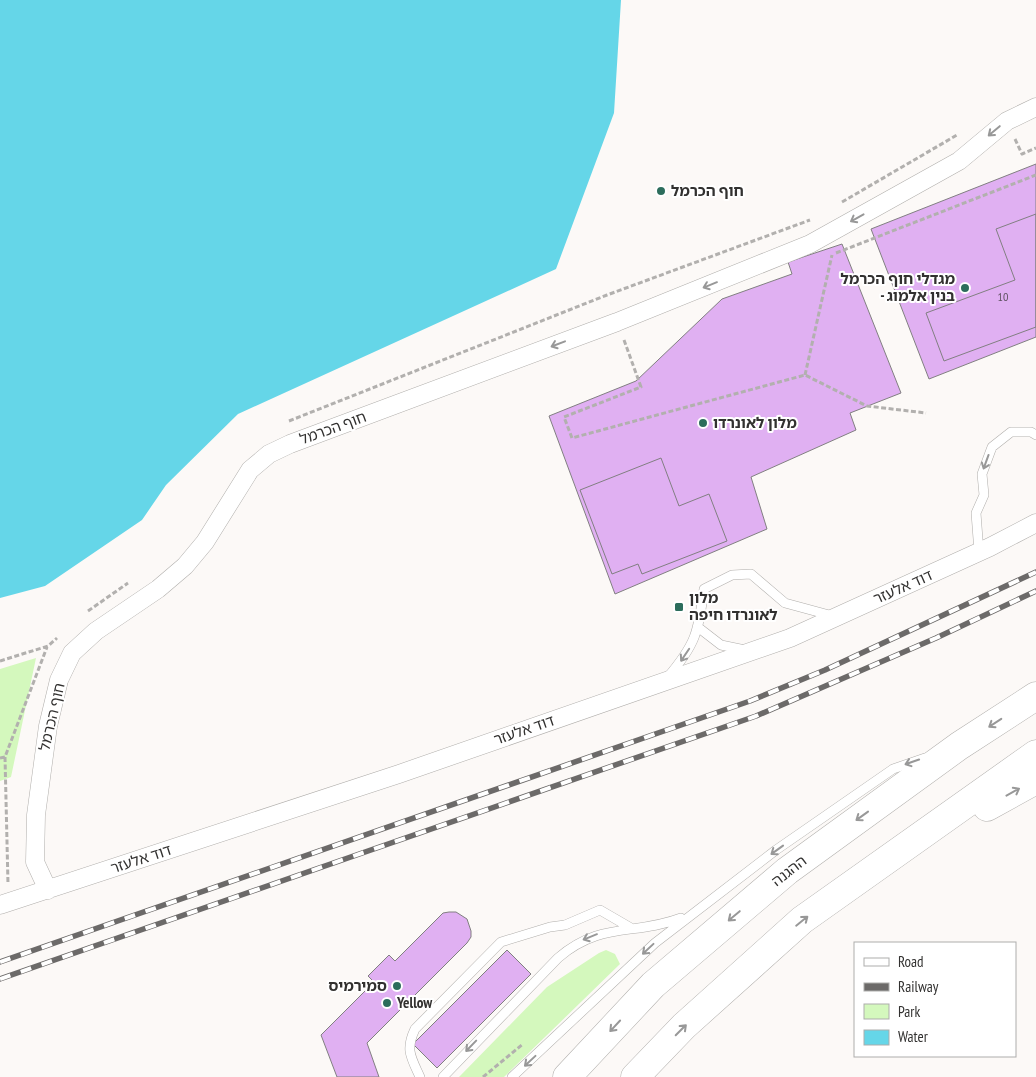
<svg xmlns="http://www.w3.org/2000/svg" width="1036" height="1077" viewBox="0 0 1036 1077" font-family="'PT Sans Narrow','Noto Sans Hebrew',sans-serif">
<rect width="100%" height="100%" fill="#fcf9f7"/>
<path fill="#d4f8bd" d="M 36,658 L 11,777 L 0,781 L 0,669 Z
M 606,950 L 615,954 L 620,964 L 504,1077 L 459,1077 L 547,987 L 599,953 Z"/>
<path fill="#65d6e8" d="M 0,0 L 621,0 L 614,113 L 556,269 L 238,414 L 166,485 L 142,520 L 45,586 L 0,598 Z"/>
<path fill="#e0b0f2" stroke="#817f81" d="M 1036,164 L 1036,337 L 929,379 L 871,229 Z
M 1036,214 L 1036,327 L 944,361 L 926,313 L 1015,280 L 996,229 Z
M 842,244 L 901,393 L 850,413 L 856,430 L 751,477 L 767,529 L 615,594 L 549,416 L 636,381 L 722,299 L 792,274 L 788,262 Z
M 661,458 L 679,506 L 709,494 L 727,541 L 642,574 L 638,564 L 612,574 L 580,490 Z
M 449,912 L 456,912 L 467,919 L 471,931 L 471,937 L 467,943 L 367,1043 L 379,1077 L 337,1077 L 321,1035 L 374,982 L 368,976 L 389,955 L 395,961 L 443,913 Z
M 507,950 L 531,974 L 437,1068 L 413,1044 Z"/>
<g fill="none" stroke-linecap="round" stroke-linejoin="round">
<defs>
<path id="lane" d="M 979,552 L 976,513 L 984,495 L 982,474 L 992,447 L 1011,432 L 1031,432 L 1036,435
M 699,628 L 721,645 L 745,650
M 667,678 C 696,644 698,633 704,589 L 732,575 L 751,574 L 785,603 L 833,616
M 420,1077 C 411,1057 405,1050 415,1029 L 501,942 L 550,927 L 565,925 L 600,910 L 631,928
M 443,1077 L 558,958 C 601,921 634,936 681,918
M 512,1077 L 655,943 L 776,850 L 893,769 L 925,758"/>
<path id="street" d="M 48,890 L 35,862 L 36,815 L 48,726 L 59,680 L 72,653 L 96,631 L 158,589 L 185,566 L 205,542 L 250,470 L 269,454 L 290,444 L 617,322 L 810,244 L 959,161 L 1007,121 L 1036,107
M 0,905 L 399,774 L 790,638 L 990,547 L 1036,523"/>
<path id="highway" d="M 987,807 L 1036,780
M 567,1077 L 653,985 L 787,871 L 959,746 L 1036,696
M 635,1077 L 684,1026 L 802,920 L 1036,754"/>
</defs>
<use href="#lane" stroke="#b0aeab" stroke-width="10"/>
<use href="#street" stroke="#b0aeab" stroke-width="19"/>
<use href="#highway" stroke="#b0aeab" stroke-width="29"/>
<path stroke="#b2b0ae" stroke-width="3" stroke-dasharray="5 2.5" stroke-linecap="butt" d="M 1015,139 L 1022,154 L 1036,148
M 842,202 L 957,135
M 836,253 L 1036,175
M 624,340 L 641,387 L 564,417 L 572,438 L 805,375 L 867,406 L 926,413
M 805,375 L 832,255
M 289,421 L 607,295 L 810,220
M 88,611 L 128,583
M 0,661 L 48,646 L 57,638
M 5,757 L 8,884
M 0,758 L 5,757 L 47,647
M 483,1077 L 523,1044"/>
<use href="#lane" stroke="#fff" stroke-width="9"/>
<use href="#street" stroke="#fff" stroke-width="18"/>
<use href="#highway" stroke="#fff" stroke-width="28"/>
<defs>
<path id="rail" d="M 0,962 L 750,701 L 825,670 L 1036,572
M 0,979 L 756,716 L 936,638 L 1036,591"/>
</defs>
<use href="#rail" stroke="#6c6a69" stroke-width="5.5"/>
<use href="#rail" stroke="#fff" stroke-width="4" stroke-dasharray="11" stroke-linecap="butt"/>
</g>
<defs><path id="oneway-shaft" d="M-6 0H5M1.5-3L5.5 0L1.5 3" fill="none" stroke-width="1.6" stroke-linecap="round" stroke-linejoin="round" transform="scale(1.25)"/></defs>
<g stroke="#989898">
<use href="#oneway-shaft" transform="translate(994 131) rotate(140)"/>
<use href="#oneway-shaft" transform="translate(857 218) rotate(151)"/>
<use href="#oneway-shaft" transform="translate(710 285) rotate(158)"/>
<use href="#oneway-shaft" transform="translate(558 344) rotate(159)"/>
<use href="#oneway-shaft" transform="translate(986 462) rotate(110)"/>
<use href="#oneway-shaft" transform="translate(685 655) rotate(124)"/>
<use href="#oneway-shaft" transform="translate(995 723) rotate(147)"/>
<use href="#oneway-shaft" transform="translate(912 762) rotate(161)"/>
<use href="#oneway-shaft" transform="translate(1013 792) rotate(-29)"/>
<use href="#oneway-shaft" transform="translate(862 816) rotate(144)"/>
<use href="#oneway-shaft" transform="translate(777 850) rotate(144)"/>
<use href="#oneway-shaft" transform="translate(734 916) rotate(140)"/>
<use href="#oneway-shaft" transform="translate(802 921) rotate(-39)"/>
<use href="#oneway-shaft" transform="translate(590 937) rotate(158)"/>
<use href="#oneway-shaft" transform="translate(648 949) rotate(137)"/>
<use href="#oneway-shaft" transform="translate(615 1026) rotate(133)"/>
<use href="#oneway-shaft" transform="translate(681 1030) rotate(-45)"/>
<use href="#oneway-shaft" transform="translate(471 1046) rotate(134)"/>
<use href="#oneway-shaft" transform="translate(530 1061) rotate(137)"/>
</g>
<g fill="#2c6d5c" stroke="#fff" stroke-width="2">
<circle cx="661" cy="191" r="5"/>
<circle cx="965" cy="288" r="5"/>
<circle cx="703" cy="423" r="5"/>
<rect x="674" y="602" width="10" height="10" rx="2.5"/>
<circle cx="397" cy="986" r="5"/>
<circle cx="387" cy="1003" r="5"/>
</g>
<g text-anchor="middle" stroke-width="4" stroke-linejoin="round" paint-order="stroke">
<g font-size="12" fill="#5e5160">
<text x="1003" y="301">10</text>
</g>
<g font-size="15" font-weight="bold" fill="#323130" stroke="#fff" text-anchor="start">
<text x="671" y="196">חוף הכרמל</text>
<text x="955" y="284" text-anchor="end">מגדלי חוף הכרמל<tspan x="955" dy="17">- בנין אלמוג</tspan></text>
<text x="713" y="428">מלון לאונרדו</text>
<text x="689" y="603">מלון<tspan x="689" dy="17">לאונרדו חיפה</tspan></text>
<text x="387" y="991" text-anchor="end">סמירמיס</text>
<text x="397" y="1008">Yellow</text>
</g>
<g font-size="15" fill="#323130" stroke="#fff">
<text transform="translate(333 428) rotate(-20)" y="5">חוף הכרמל</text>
<text transform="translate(903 587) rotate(-24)" y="5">דוד אלעזר</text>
<text transform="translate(52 717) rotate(-77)" y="5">חוף הכרמל</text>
<text transform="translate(524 730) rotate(-19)" y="5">דוד אלעזר</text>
<text transform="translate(141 859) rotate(-18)" y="5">דוד אלעזר</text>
<text transform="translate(789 871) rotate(-38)" y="5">ההגנה</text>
</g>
</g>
<rect x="854" y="942" width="162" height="115" fill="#ffffff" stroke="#adadac"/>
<rect x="864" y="958" width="25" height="8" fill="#ffffff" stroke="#adadac"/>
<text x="898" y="967" font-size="15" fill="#323130">Road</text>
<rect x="864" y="983" width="25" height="8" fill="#6c6a69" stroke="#adadac"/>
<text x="898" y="992" font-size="15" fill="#323130">Railway</text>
<rect x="864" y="1004" width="25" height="15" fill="#d4f8bd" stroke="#adadac"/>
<text x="898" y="1017" font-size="15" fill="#323130">Park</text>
<rect x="864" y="1030" width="25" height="15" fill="#65d6e8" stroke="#adadac"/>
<text x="898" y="1042" font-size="15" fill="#323130">Water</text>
</svg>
